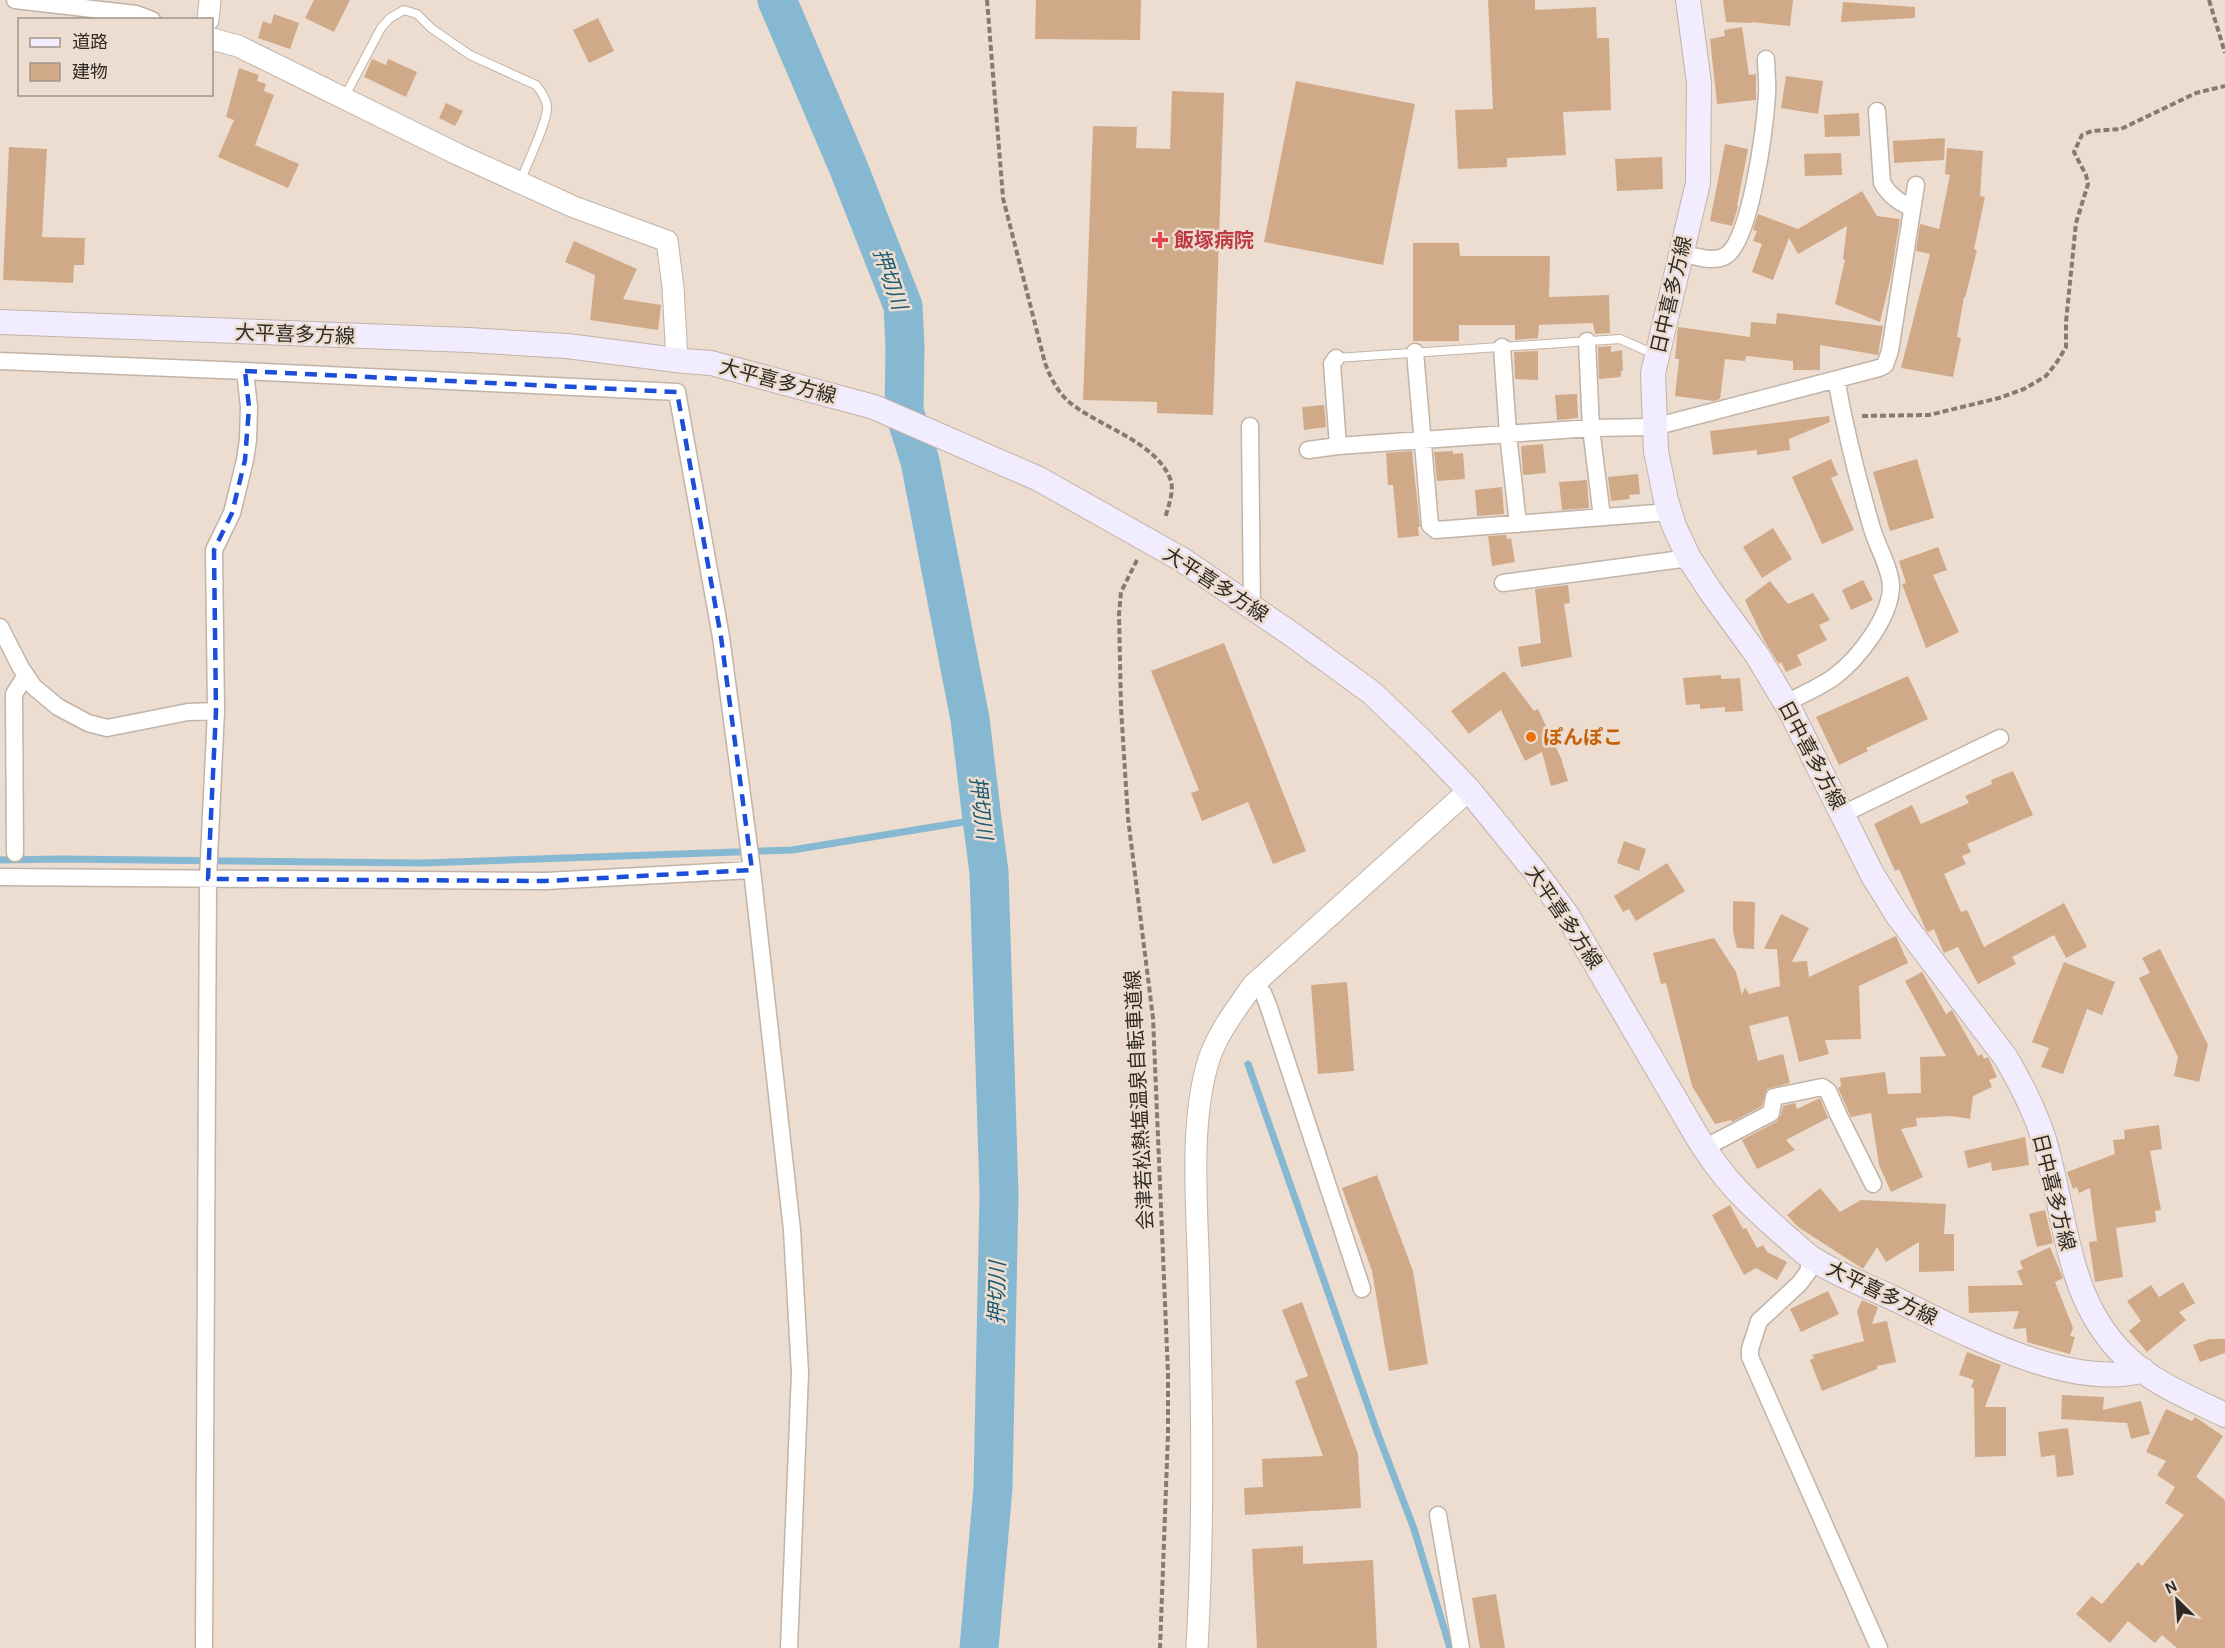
<svg xmlns="http://www.w3.org/2000/svg" width="2225" height="1648" viewBox="0 0 2225 1648" font-family="Karla,'Noto Sans JP',sans-serif">
<rect width="100%" height="100%" fill="#ecddd0"/>
<g fill="none" stroke-linecap="round" stroke-linejoin="round">
<path stroke="#86b9d1" stroke-width="7" d="M 0,860 L 61,859 L 423,863 L 792,850 L 982,819
M 1248,1064 L 1376,1429 L 1414,1529 L 1450,1648"/>
<path stroke="#86b9d1" stroke-width="39" d="M 777,0 L 847,164 L 903,306 L 905,346 L 904,411 L 920,461 L 970,719 L 982,819 L 989,872 L 999,1194 L 993,1488 L 979,1648"/>
</g>
<path fill="#d0aa88" d="M 314,0 L 350,0 L 334,32 L 305,18 Z
M 1036,0 L 1141,0 L 1140,40 L 1035,39 Z
M 1488,0 L 1535,0 L 1535,10 L 1596,7 L 1597,38 L 1609,38 L 1611,110 L 1563,112 L 1566,155 L 1507,158 L 1507,167 L 1458,169 L 1455,110 L 1493,109 Z
M 1723,0 L 1793,0 L 1790,26 L 1752,22 L 1752,23 L 1726,22 Z
M 1843,2 L 1915,7 L 1915,18 L 1841,22 Z
M 274,14 L 299,23 L 290,49 L 258,38 L 263,21 L 271,24 Z
M 598,18 L 614,51 L 589,63 L 573,30 Z
M 1742,27 L 1749,75 L 1756,74 L 1756,100 L 1717,104 L 1710,39 L 1725,36 L 1724,30 Z
M 372,59 L 386,65 L 388,59 L 417,72 L 406,97 L 364,77 Z
M 239,68 L 259,75 L 257,81 L 266,84 L 264,91 L 274,95 L 255,145 L 299,164 L 288,188 L 218,157 L 234,120 L 226,117 Z
M 1786,76 L 1823,81 L 1818,114 L 1781,108 Z
M 1296,81 L 1415,104 L 1383,265 L 1264,242 Z
M 1172,91 L 1224,93 L 1213,415 L 1157,413 L 1157,402 L 1083,400 L 1093,126 L 1137,127 L 1136,148 L 1170,149 Z
M 446,103 L 463,111 L 455,126 L 439,118 Z
M 1859,113 L 1860,136 L 1825,137 L 1824,115 Z
M 1945,138 L 1944,160 L 1894,163 L 1893,141 Z
M 1725,144 L 1748,149 L 1737,206 L 1738,207 L 1732,226 L 1710,221 Z
M 9,147 L 47,149 L 42,237 L 85,238 L 84,265 L 74,265 L 73,283 L 3,280 Z
M 1947,148 L 1983,151 L 1980,196 L 1985,197 L 1974,249 L 1977,250 L 1965,298 L 1964,297 L 1957,337 L 1961,338 L 1953,377 L 1901,368 L 1930,254 L 1916,251 L 1920,224 L 1939,229 L 1950,175 L 1945,174 Z
M 1841,153 L 1842,175 L 1805,176 L 1804,154 Z
M 1662,157 L 1663,189 L 1617,191 L 1615,159 Z
M 1862,191 L 1877,216 L 1900,219 L 1891,276 L 1880,322 L 1835,304 L 1845,260 L 1843,259 L 1847,226 L 1798,254 L 1789,238 L 1773,280 L 1752,272 L 1762,244 L 1753,241 L 1757,231 L 1753,230 L 1758,214 L 1798,229 Z
M 574,241 L 637,269 L 623,299 L 661,305 L 658,330 L 590,320 L 595,275 L 565,262 Z
M 1413,243 L 1459,243 L 1460,256 L 1550,256 L 1549,297 L 1609,295 L 1610,333 L 1595,334 L 1593,323 L 1539,325 L 1538,338 L 1515,340 L 1515,325 L 1459,325 L 1459,341 L 1413,341 Z
M 1777,313 L 1883,326 L 1878,355 L 1820,345 L 1820,370 L 1793,370 L 1793,361 L 1746,356 L 1745,361 L 1725,359 L 1720,399 L 1714,401 L 1675,396 L 1679,359 L 1675,359 L 1678,327 L 1750,337 L 1751,322 L 1776,324 Z
M 1611,346 L 1611,352 L 1622,350 L 1623,371 L 1621,371 L 1621,377 L 1599,379 L 1598,347 Z
M 1538,351 L 1538,380 L 1515,379 L 1514,352 Z
M 1577,394 L 1578,418 L 1557,420 L 1555,395 Z
M 1324,405 L 1326,427 L 1304,430 L 1302,407 Z
M 1829,416 L 1830,422 L 1789,439 L 1790,450 L 1757,455 L 1757,450 L 1713,455 L 1710,431 Z
M 1543,444 L 1546,473 L 1523,475 L 1521,446 Z
M 1412,451 L 1420,527 L 1418,527 L 1419,536 L 1398,538 L 1393,485 L 1388,485 L 1386,453 Z
M 1453,451 L 1453,454 L 1463,453 L 1465,479 L 1437,481 L 1434,452 Z
M 1831,459 L 1838,475 L 1831,478 L 1854,530 L 1822,544 L 1792,477 Z
M 1917,459 L 1934,518 L 1890,531 L 1873,472 Z
M 1638,474 L 1640,494 L 1629,495 L 1630,499 L 1611,501 L 1608,477 Z
M 1587,480 L 1589,508 L 1562,510 L 1559,482 Z
M 1502,487 L 1504,514 L 1477,516 L 1475,490 Z
M 1773,528 L 1792,559 L 1762,578 L 1743,547 Z
M 1506,535 L 1507,539 L 1511,538 L 1515,562 L 1492,566 L 1488,536 Z
M 1938,547 L 1947,570 L 1933,575 L 1959,632 L 1926,648 L 1902,584 L 1906,583 L 1899,561 Z
M 1863,580 L 1873,600 L 1851,610 L 1842,590 Z
M 1770,581 L 1788,604 L 1813,593 L 1830,620 L 1819,625 L 1827,640 L 1797,655 L 1802,665 L 1786,672 L 1781,662 L 1779,664 L 1765,642 L 1745,600 Z
M 1568,585 L 1570,603 L 1564,604 L 1572,657 L 1521,667 L 1518,647 L 1541,643 L 1535,589 Z
M 1224,643 L 1306,851 L 1273,864 L 1248,802 L 1202,821 L 1191,793 L 1199,790 L 1151,671 Z
M 1504,671 L 1534,711 L 1538,709 L 1561,758 L 1568,781 L 1551,786 L 1542,752 L 1525,761 L 1501,710 L 1469,734 L 1451,711 Z
M 1721,675 L 1721,679 L 1740,678 L 1743,711 L 1725,712 L 1725,707 L 1700,709 L 1700,704 L 1686,705 L 1683,678 Z
M 1908,676 L 1928,719 L 1866,748 L 1868,751 L 1839,765 L 1816,717 Z
M 2013,771 L 2033,815 L 1967,844 L 1971,852 L 1962,856 L 1966,864 L 1944,874 L 1961,912 L 1967,910 L 1984,947 L 2064,903 L 2087,947 L 2066,958 L 2054,935 L 2012,957 L 2016,964 L 1978,984 L 1958,947 L 1944,953 L 1934,929 L 1928,932 L 1926,930 L 1899,869 L 1895,871 L 1874,824 L 1912,805 L 1921,824 L 1969,803 L 1965,796 L 1992,784 L 1991,780 Z
M 1624,841 L 1646,849 L 1639,871 L 1617,863 Z
M 1667,863 L 1685,891 L 1636,921 L 1629,909 L 1623,912 L 1614,896 Z
M 1733,901 L 1755,902 L 1754,949 L 1737,948 L 1733,932 Z
M 1781,914 L 1809,928 L 1792,962 L 1807,961 L 1809,977 L 1896,936 L 1908,963 L 1859,986 L 1861,1039 L 1825,1040 L 1829,1054 L 1799,1062 L 1788,1016 L 1749,1026 L 1758,1061 L 1783,1054 L 1790,1083 L 1767,1089 L 1762,1106 L 1732,1122 L 1731,1120 L 1715,1124 L 1692,1086 L 1666,983 L 1661,984 L 1653,953 L 1714,938 L 1736,972 L 1742,995 L 1745,987 L 1749,994 L 1780,986 L 1777,949 L 1764,949 Z
M 2160,949 L 2208,1045 L 2199,1082 L 2174,1076 L 2178,1057 L 2139,978 L 2150,973 L 2142,958 Z
M 2064,962 L 2115,982 L 2102,1015 L 2087,1009 L 2063,1074 L 2041,1067 L 2049,1048 L 2032,1042 Z
M 1922,972 L 1946,1014 L 1952,1010 L 1978,1056 L 1982,1054 L 1984,1059 L 1988,1057 L 1997,1077 L 1989,1080 L 1992,1087 L 1973,1096 L 1970,1119 L 1951,1116 L 1916,1118 L 1917,1126 L 1901,1129 L 1923,1177 L 1891,1192 L 1879,1165 L 1871,1113 L 1851,1117 L 1838,1088 L 1841,1086 L 1840,1078 L 1885,1072 L 1888,1094 L 1921,1093 L 1920,1057 L 1946,1056 L 1905,981 Z
M 1347,982 L 1354,1071 L 1318,1074 L 1311,985 Z
M 1820,1098 L 1828,1118 L 1786,1140 L 1795,1150 L 1757,1169 L 1742,1140 L 1776,1122 L 1781,1115 L 1783,1106 L 1795,1103 L 1797,1109 Z
M 2159,1125 L 2162,1149 L 2150,1151 L 2161,1210 L 2155,1211 L 2156,1222 L 2116,1228 L 2123,1277 L 2095,1282 L 2089,1242 L 2097,1241 L 2090,1188 L 2079,1193 L 2077,1187 L 2073,1189 L 2067,1172 L 2115,1154 L 2113,1140 L 2125,1139 L 2124,1130 Z
M 2025,1137 L 2029,1165 L 1992,1171 L 1991,1162 L 1968,1168 L 1964,1151 Z
M 1377,1175 L 1413,1271 L 1428,1364 L 1389,1371 L 1372,1271 L 1342,1188 Z
M 1820,1188 L 1840,1212 L 1861,1200 L 1946,1204 L 1944,1234 L 1954,1234 L 1954,1271 L 1919,1272 L 1919,1242 L 1886,1262 L 1877,1247 L 1863,1269 L 1798,1227 L 1787,1215 Z
M 1730,1205 L 1743,1229 L 1746,1228 L 1757,1248 L 1763,1245 L 1767,1252 L 1787,1262 L 1777,1280 L 1756,1268 L 1744,1275 L 1712,1215 Z
M 2045,1210 L 2053,1243 L 2037,1247 L 2029,1214 Z
M 2050,1247 L 2063,1278 L 2055,1282 L 2073,1328 L 2070,1336 L 2075,1337 L 2070,1354 L 2027,1342 L 2026,1328 L 2013,1329 L 2019,1311 L 1969,1313 L 1968,1286 L 2023,1285 L 2017,1271 L 2023,1269 L 2020,1261 Z
M 2183,1282 L 2195,1303 L 2179,1312 L 2186,1320 L 2147,1352 L 2129,1331 L 2141,1321 L 2127,1301 L 2151,1285 L 2159,1297 Z
M 1828,1291 L 1839,1314 L 1801,1332 L 1790,1309 Z
M 1862,1300 L 1878,1307 L 1872,1324 L 1887,1321 L 1896,1362 L 1877,1366 L 1877,1369 L 1822,1391 L 1810,1360 L 1814,1358 L 1812,1355 L 1864,1341 L 1857,1311 Z
M 1302,1302 L 1358,1454 L 1361,1508 L 1245,1515 L 1244,1488 L 1263,1487 L 1262,1459 L 1323,1456 L 1295,1381 L 1308,1376 L 1282,1310 Z
M 2210,1339 L 2225,1339 L 2225,1353 L 2200,1362 L 2193,1345 Z
M 1967,1352 L 2001,1365 L 1985,1407 L 2006,1407 L 2006,1456 L 1975,1457 L 1974,1388 L 1971,1387 L 1974,1380 L 1959,1375 Z
M 2062,1395 L 2104,1397 L 2103,1410 L 2141,1401 L 2150,1434 L 2131,1439 L 2127,1423 L 2061,1419 Z
M 2166,1409 L 2192,1421 L 2195,1417 L 2223,1436 L 2196,1477 L 2225,1500 L 2225,1648 L 2177,1648 L 2162,1635 L 2155,1643 L 2128,1621 L 2110,1643 L 2076,1614 L 2092,1596 L 2102,1604 L 2138,1562 L 2142,1566 L 2184,1515 L 2165,1503 L 2175,1487 L 2157,1475 L 2166,1461 L 2146,1452 Z
M 2068,1428 L 2074,1475 L 2057,1477 L 2055,1455 L 2041,1457 L 2038,1432 Z
M 1303,1546 L 1303,1564 L 1373,1560 L 1377,1648 L 1257,1648 L 1252,1549 Z
M 1496,1594 L 1505,1648 L 1480,1648 L 1472,1598 Z"/>
<g fill="none" stroke-linecap="round" stroke-linejoin="round">
<defs>
<path id="service" d="M 344,98 L 381,28 L 390,18 L 404,10 L 417,14 L 431,28 L 470,55 L 536,85 C 541,91 546,98 547,106 C 549,119 526,166 520,182
M 1336,358 L 1620,339 L 1654,354"/>
<path id="minor" d="M 15,0 L 136,14 L 152,20
M 1877,111 L 1882,183 C 1889,195 1900,203 1912,208
M 1681,253 C 1694,256 1713,263 1725,256 C 1751,243 1765,125 1767,95 C 1768,83 1766,71 1766,59
M 1587,341 L 1591,428 L 1602,517
M 1502,347 L 1508,434 L 1518,524
M 1415,352 L 1430,525 L 1436,530 L 1669,512
M 1336,358 L 1332,364 L 1338,446
M 0,361 L 245,371 L 677,392 L 721,637 L 752,870 L 792,1230 L 800,1373 L 789,1648
M 1250,426 L 1252,607
M 1308,450 L 1338,446 L 1591,428 L 1654,427 L 1879,368 L 1885,365 L 1890,351 L 1916,185
M 1503,583 L 1689,558
M 0,627 L 21,668 L 34,687 L 58,707 L 88,723 L 107,728 L 188,712 L 216,711
M 1786,703 C 1801,695 1820,687 1834,677 C 1858,659 1891,617 1891,586 C 1890,566 1876,545 1871,525 C 1857,477 1845,428 1836,379
M 1843,814 L 2000,738
M 15,853 L 14,694 L 26,675
M 0,877 L 546,881 L 752,870
M 1253,985 L 1263,993 L 1268,1005 L 1362,1289
M 1704,1148 L 1771,1113 L 1774,1097 L 1822,1087 L 1828,1091 L 1838,1114 L 1873,1184
M 1811,1258 L 1808,1272 L 1799,1284 L 1759,1321 L 1750,1349 L 1750,1357 L 1879,1648
M 1438,1515 L 1461,1648
M 204,1648 L 208,879 L 216,711 L 214,550 L 232,513 L 245,460 L 248,440 L 249,407 L 245,371"/>
<path id="tertiary" d="M 208,20 L 210,0
M 212,39 L 238,46 L 457,154 L 574,207 L 667,241 L 673,287 L 677,360
M 1197,1648 C 1204,1527 1202,1406 1199,1285 C 1198,1215 1188,1125 1209,1059 C 1218,1032 1237,1008 1253,985 L 1469,790"/>
<path id="secondary" d="M 1688,0 L 1699,83 L 1698,183 L 1653,373 L 1656,451 L 1666,500 L 1674,526 L 1689,558 L 1711,592 L 1757,655 L 1790,710 L 1872,874 L 1898,916 L 2006,1058 C 2023,1087 2040,1121 2048,1154 C 2067,1225 2068,1300 2124,1355 C 2152,1383 2190,1398 2225,1415
M 0,322 L 468,340 L 567,346 L 684,361 L 711,363 L 874,407 L 1039,479 L 1181,559 L 1290,633 L 1372,693 L 1423,742 L 1469,790 L 1534,870 L 1567,915 L 1698,1138 C 1723,1179 1746,1201 1782,1233 C 1792,1241 1802,1252 1813,1259 C 1838,1275 1868,1286 1895,1299 C 1959,1330 2071,1392 2143,1370"/>
</defs>
<use href="#service" stroke="#c2b3a7" stroke-width="10"/>
<use href="#minor" stroke="#c2b3a7" stroke-width="19"/>
<use href="#tertiary" stroke="#c2b3a7" stroke-width="23"/>
<use href="#secondary" stroke="#c2b3a7" stroke-width="26"/>
<path stroke="#857b72" stroke-width="4" stroke-dasharray="6 3" stroke-linecap="butt" d="M 987,0 L 1003,198 L 1045,363 C 1051,379 1059,395 1073,405 C 1103,428 1158,443 1171,481 C 1174,492 1168,508 1165,518
M 2209,0 L 2225,53
M 1862,416 L 1929,415 L 1999,398 L 2024,389 L 2046,376 L 2057,362 L 2066,347 L 2066,322 L 2076,223 L 2088,184 L 2086,175 L 2074,152 L 2082,135 L 2092,131 L 2121,129 L 2196,93 L 2225,86
M 1137,560 L 1121,592 L 1119,614 L 1121,708 L 1128,818 L 1153,1018 L 1168,1374 L 1168,1434 L 1160,1648"/>
<use href="#service" stroke="#fff" stroke-width="8"/>
<use href="#minor" stroke="#fff" stroke-width="16"/>
<use href="#tertiary" stroke="#fff" stroke-width="21"/>
<use href="#secondary" stroke="#f2edfe" stroke-width="24"/>
</g>
<path fill="none" stroke="#1d4ed8" stroke-width="4.5" stroke-dasharray="12 8" stroke-linejoin="round" d="M 245,371 L 677,392 L 721,637 L 752,870 L 546,881 L 208,879 L 216,711 L 214,550 L 232,513 L 245,460 L 249,407 Z"/>
<path fill="#e0444e" stroke="#ecddd0" stroke-width="2" d="M1157 231h6v6h6v6h-6v6h-6v-6h-6v-6h6z"/>
<circle fill="#e8710a" stroke="#ecddd0" stroke-width="2" cx="1531" cy="737" r="6"/>
<g text-anchor="middle" stroke-width="5" stroke-linejoin="round" paint-order="stroke">
<g font-size="20" font-weight="bold" fill="#be3a42" stroke="#ecddd0" text-anchor="start">
<text x="1174" y="247">飯塚病院</text>
</g>
<g font-size="20" fill="#2f2924" stroke="#ecddd0">
<text transform="translate(1671 295) rotate(-77)" y="7">日中喜多方線</text>
<text transform="translate(295 334) rotate(2)" y="7">大平喜多方線</text>
<text transform="translate(778 381) rotate(15)" y="7">大平喜多方線</text>
<text transform="translate(1216 584) rotate(33)" y="7">大平喜多方線</text>
<text transform="translate(1812 755) rotate(62)" y="7">日中喜多方線</text>
<text transform="translate(1564 917) rotate(56)" y="7">大平喜多方線</text>
<text transform="translate(1139 1100) rotate(-93)" y="7">会津若松熱塩温泉自転車道線</text>
<text transform="translate(2054 1192) rotate(76)" y="7">日中喜多方線</text>
<text transform="translate(1882 1293) rotate(26)" y="7">大平喜多方線</text>
</g>
<g font-size="20" font-weight="bold" fill="#c56008" stroke="#ecddd0" text-anchor="start">
<text x="1543" y="744">ぽんぽこ</text>
</g>
<g font-size="21" font-style="italic" fill="#1a5b74" stroke="#ecddd0">
<text transform="translate(890 279) rotate(71)" y="7">押切川</text>
<text transform="translate(981 808) rotate(83)" y="7">押切川</text>
<text transform="translate(997 1293) rotate(-89)" y="7">押切川</text>
</g>
</g>
<rect x="18" y="18" width="195" height="78" fill="#ecddd0" stroke="#a0958b" stroke-width="1.5"/>
<rect x="30" y="38" width="30" height="9" fill="#f2edfe" stroke="#a0958b" stroke-width="1.5"/>
<text x="72" y="48" font-size="18" fill="#2f2924">道路</text>
<rect x="30" y="63" width="30" height="18" fill="#d0aa88" stroke="#a0958b" stroke-width="1.5"/>
<text x="72" y="78" font-size="18" fill="#2f2924">建物</text>
<g transform="translate(2177 1600) rotate(335)" stroke="#ecddd0" stroke-width="4.5" paint-order="stroke">
<path d="M0-4.5L10 22L0 15L-10 22Z" fill="#2f2924"/>
<text y="-9" font-size="16" font-weight="bold" text-anchor="middle" fill="#2f2924">N</text>
</g>
</svg>
